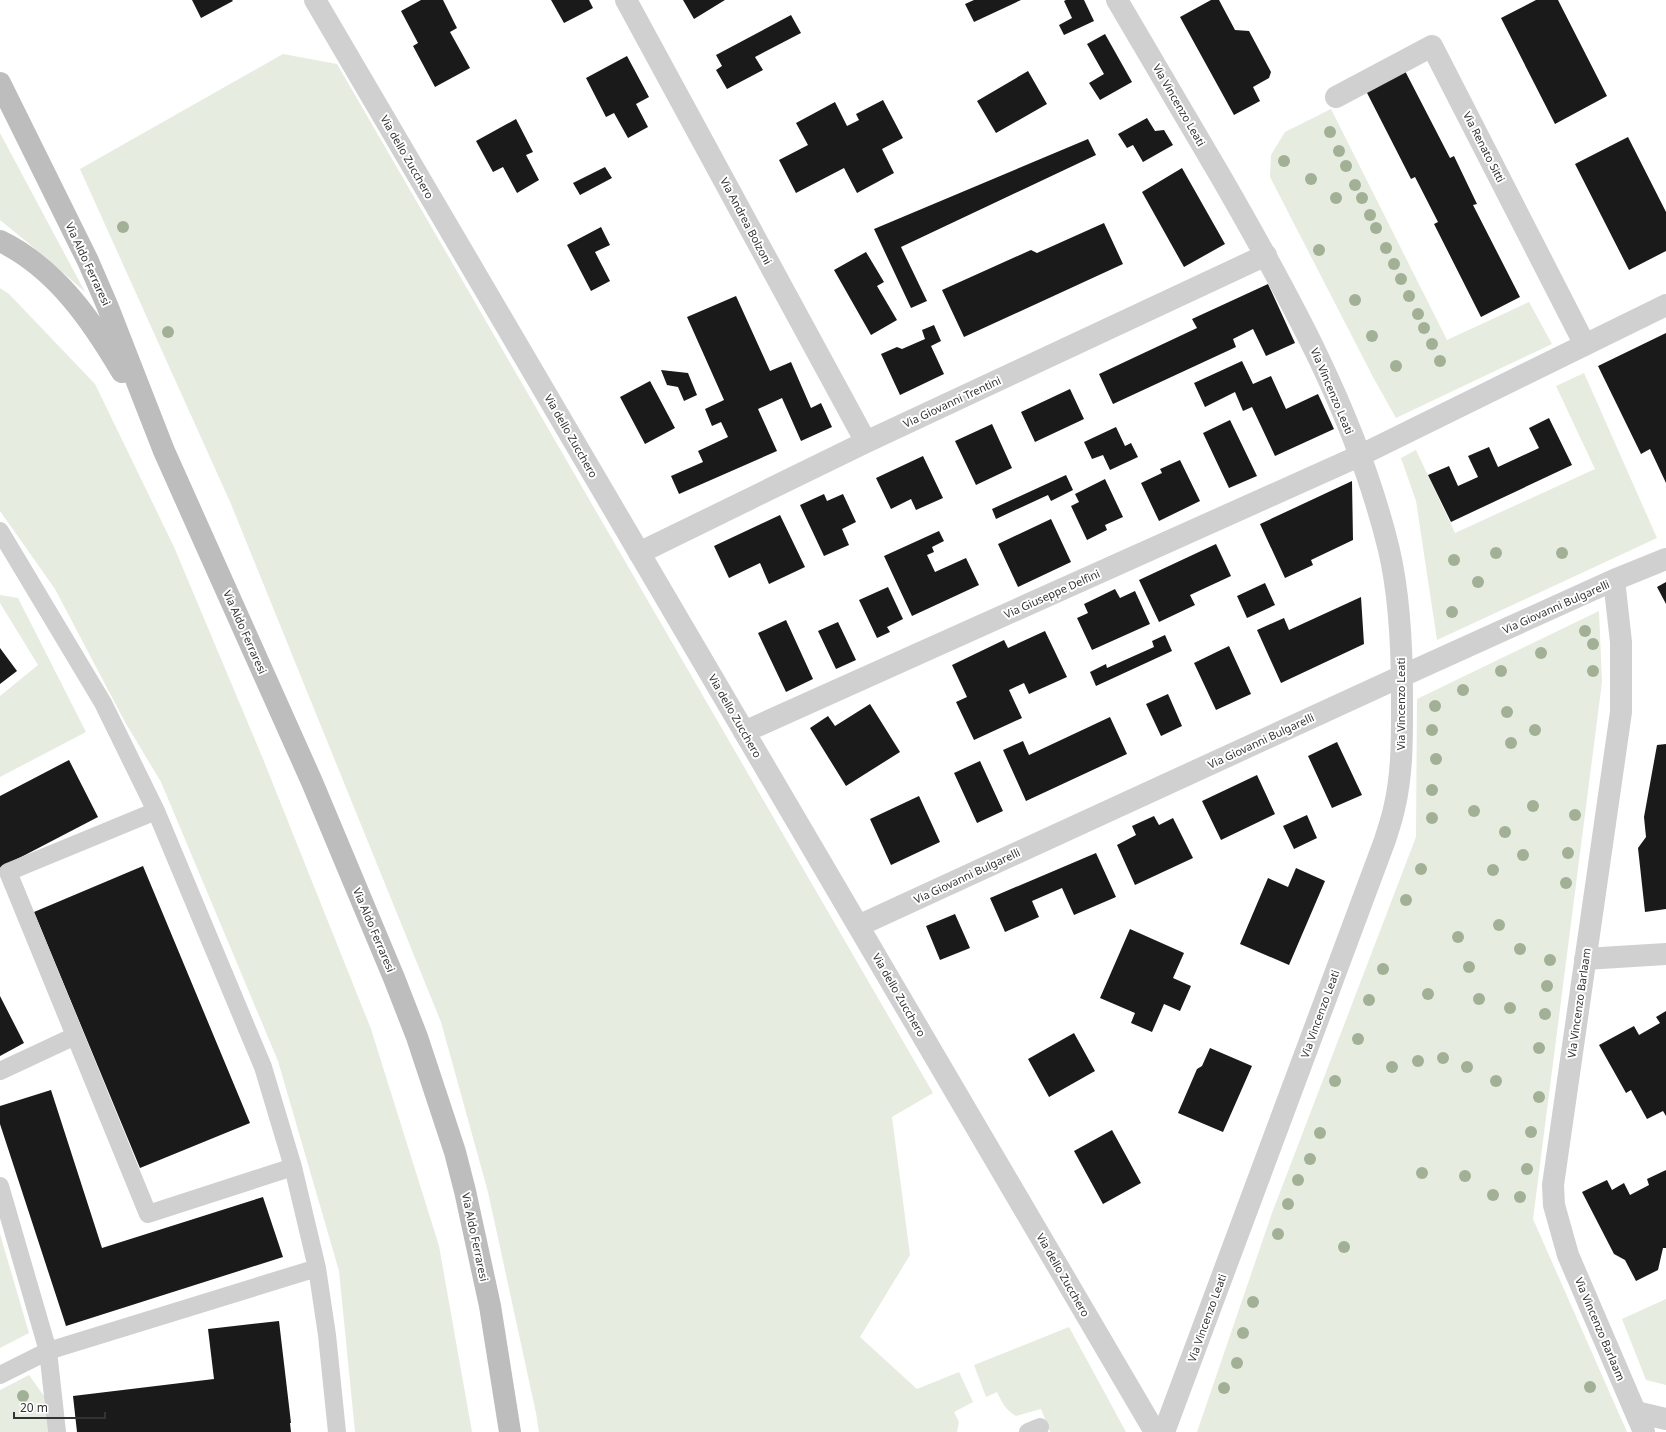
<svg xmlns="http://www.w3.org/2000/svg" width="1666" height="1432" viewBox="0 0 1666 1432" font-family="'Noto Sans',sans-serif">
<rect width="100%" height="100%" fill="#fff"/>
<path fill="#e6ecdf" d="M 283,54 L 337,64 L 933,1093 L 892,1117 L 910,1255 L 860,1337 L 917,1389 L 959,1372 L 973,1402 L 954,1412 L 959,1422 L 957,1432 L 539,1432 L 536,1413 L 488,1192 L 441,1022 L 231,504 L 80,169 Z
M 1331,109 L 1447,340 L 1529,302 L 1552,344 L 1396,418 L 1373,377 L 1270,177 L 1271,155 L 1285,132 Z
M 0,133 L 85,292 L 49,260 L 0,220 Z
M 0,288 L 9,294 L 95,384 L 174,547 L 263,759 L 371,1029 L 439,1246 L 472,1432 L 355,1432 L 339,1271 L 278,1061 L 161,782 L 125,722 L 55,589 L 0,511 Z
M 1584,373 L 1657,538 L 1437,640 L 1416,501 L 1401,458 L 1416,450 L 1455,533 L 1595,469 L 1556,386 Z
M 0,595 L 18,598 L 86,732 L 0,777 L 0,696 L 38,665 L 0,603 Z
M 1599,611 L 1602,682 L 1533,1219 L 1627,1432 L 1197,1432 L 1272,1213 L 1416,837 L 1417,699 Z
M 0,1234 L 29,1333 L 0,1348 Z
M 1666,1299 L 1666,1385 L 1646,1380 L 1622,1319 Z
M 1069,1327 L 1126,1432 L 1050,1432 L 1041,1409 L 1016,1416 C 1006,1410 1002,1403 997,1392 L 986,1397 L 974,1365 Z
M 29,1375 L 44,1396 L 48,1432 L 0,1432 L 0,1390 Z"/>
<path fill="#1a1a1a" d="M 192,0 L 232,0 L 233,1 L 201,18 Z
M 421,0 L 443,0 L 457,28 L 450,32 L 470,68 L 435,87 L 413,46 L 418,43 L 401,11 Z
M 551,0 L 589,0 L 593,8 L 564,23 Z
M 683,0 L 725,0 L 694,19 Z
M 974,0 L 1021,0 L 974,22 L 965,4 Z
M 1066,0 L 1084,0 L 1094,21 L 1064,35 L 1059,25 L 1072,18 L 1064,1 Z
M 1211,0 L 1219,0 L 1235,30 L 1249,31 L 1271,72 L 1269,78 L 1253,87 L 1260,101 L 1234,115 L 1180,17 Z
M 1536,0 L 1558,0 L 1607,96 L 1555,124 L 1501,18 Z
M 791,15 L 801,33 L 755,57 L 763,70 L 727,89 L 716,70 L 722,66 L 716,55 Z
M 1105,34 L 1132,82 L 1100,100 L 1089,83 L 1104,74 L 1087,44 Z
M 627,56 L 649,97 L 636,104 L 648,127 L 628,138 L 614,113 L 606,117 L 586,78 Z
M 1403,67 L 1450,158 L 1454,156 L 1477,204 L 1473,205 L 1520,297 L 1481,317 L 1434,224 L 1438,222 L 1415,177 L 1411,179 L 1364,87 Z
M 1028,71 L 1047,104 L 996,133 L 977,101 Z
M 883,100 L 903,138 L 882,149 L 894,173 L 857,193 L 844,168 L 796,193 L 779,160 L 808,145 L 796,123 L 835,102 L 847,126 L 859,120 L 856,114 Z
M 1147,118 L 1155,131 L 1164,130 L 1173,145 L 1143,162 L 1133,145 L 1127,148 L 1118,134 Z
M 516,119 L 533,152 L 526,155 L 539,180 L 517,193 L 503,167 L 493,172 L 476,141 Z
M 1628,137 L 1666,212 L 1666,251 L 1629,270 L 1575,164 Z
M 1088,139 L 1096,155 L 901,247 L 927,301 L 911,308 L 874,229 Z
M 605,167 L 612,178 L 580,195 L 573,183 Z
M 1182,168 L 1225,244 L 1184,267 L 1142,192 Z
M 1104,223 L 1123,264 L 964,337 L 942,290 L 1031,250 L 1037,253 Z
M 601,227 L 610,245 L 595,252 L 610,281 L 591,291 L 567,245 Z
M 866,252 L 884,282 L 877,286 L 897,320 L 871,335 L 834,270 Z
M 1268,284 L 1295,343 L 1266,356 L 1253,329 L 1233,339 L 1236,347 L 1113,404 L 1099,374 L 1197,328 L 1192,319 Z
M 736,296 L 770,371 L 791,362 L 811,408 L 821,403 L 832,427 L 801,441 L 782,398 L 758,409 L 777,451 L 679,494 L 671,476 L 703,462 L 698,451 L 728,437 L 721,422 L 712,426 L 705,409 L 724,400 L 687,317 Z
M 934,325 L 941,341 L 931,346 L 944,374 L 900,395 L 881,354 L 897,347 L 902,349 L 925,339 L 922,330 Z
M 1666,333 L 1666,483 L 1650,449 L 1641,454 L 1598,366 Z
M 1242,361 L 1253,384 L 1271,376 L 1286,409 L 1318,394 L 1334,429 L 1275,456 L 1252,407 L 1243,411 L 1235,392 L 1205,407 L 1194,383 Z
M 661,370 L 688,373 L 697,395 L 684,401 L 678,387 L 667,385 Z
M 650,381 L 675,428 L 645,444 L 620,397 Z
M 1070,389 L 1084,419 L 1035,442 L 1021,412 Z
M 1549,418 L 1572,465 L 1451,522 L 1428,475 L 1449,466 L 1458,486 L 1478,477 L 1468,456 L 1489,447 L 1498,467 L 1539,448 L 1529,428 Z
M 1230,420 L 1257,476 L 1229,488 L 1203,433 Z
M 992,424 L 1012,468 L 976,485 L 955,441 Z
M 1116,427 L 1125,446 L 1131,443 L 1138,457 L 1110,470 L 1103,455 L 1092,459 L 1084,442 Z
M 923,456 L 943,498 L 916,510 L 911,499 L 891,509 L 876,478 Z
M 1180,460 L 1200,501 L 1159,521 L 1141,483 L 1162,473 L 1160,469 Z
M 1066,475 L 1073,490 L 1051,501 L 1048,495 L 996,519 L 992,509 Z
M 1105,479 L 1123,517 L 1105,525 L 1107,530 L 1087,540 L 1071,506 L 1079,502 L 1075,494 Z
M 1352,481 L 1353,540 L 1311,560 L 1313,565 L 1285,578 L 1260,524 Z
M 824,494 L 827,501 L 843,494 L 856,522 L 842,529 L 849,545 L 824,556 L 800,505 Z
M 780,515 L 805,567 L 769,584 L 760,563 L 729,578 L 714,546 Z
M 1051,519 L 1071,562 L 1018,587 L 998,544 Z
M 939,531 L 944,541 L 932,547 L 934,552 L 927,555 L 935,572 L 966,558 L 979,585 L 912,616 L 884,556 Z
M 1216,544 L 1231,576 L 1190,595 L 1195,605 L 1159,622 L 1139,580 Z
M 1666,582 L 1666,604 L 1657,587 Z
M 1265,583 L 1275,605 L 1247,618 L 1237,596 Z
M 888,587 L 903,619 L 887,627 L 890,632 L 877,638 L 859,600 Z
M 1115,589 L 1120,598 L 1135,591 L 1150,624 L 1092,650 L 1077,618 L 1088,613 L 1084,604 Z
M 1361,597 L 1364,644 L 1281,683 L 1257,630 L 1284,618 L 1289,630 Z
M 786,620 L 813,679 L 786,692 L 758,633 Z
M 838,622 L 856,660 L 836,669 L 818,631 Z
M 1045,631 L 1067,677 L 1029,694 L 1024,683 L 1009,690 L 1022,718 L 974,740 L 956,702 L 967,697 L 952,665 L 1004,640 L 1008,648 Z
M 1165,635 L 1172,651 L 1096,686 L 1090,672 L 1106,664 L 1107,668 L 1154,647 L 1152,641 Z
M 1229,646 L 1251,694 L 1216,710 L 1194,663 Z
M 0,648 L 17,671 L 0,684 Z
M 1168,694 L 1182,726 L 1161,736 L 1146,704 Z
M 870,704 L 900,752 L 846,786 L 810,728 L 828,716 L 835,726 Z
M 1110,717 L 1127,754 L 1026,801 L 1003,750 L 1023,741 L 1029,755 Z
M 1337,742 L 1362,795 L 1332,808 L 1308,756 Z
M 1666,744 L 1666,909 L 1645,912 L 1638,848 L 1646,837 L 1644,817 L 1657,745 Z
M 69,760 L 98,817 L 0,868 L 0,796 Z
M 980,761 L 1003,811 L 977,823 L 954,773 Z
M 1257,775 L 1275,814 L 1221,840 L 1202,801 Z
M 919,796 L 940,842 L 891,865 L 870,819 Z
M 1307,815 L 1317,838 L 1294,849 L 1283,826 Z
M 1154,816 L 1159,825 L 1173,818 L 1193,858 L 1135,885 L 1117,845 L 1136,835 L 1132,826 Z
M 1096,853 L 1116,897 L 1074,915 L 1062,888 L 1032,901 L 1039,917 L 1005,932 L 990,898 Z
M 143,866 L 250,1123 L 140,1168 L 34,912 Z
M 1296,868 L 1325,881 L 1289,965 L 1240,944 L 1268,878 L 1288,887 Z
M 955,914 L 970,948 L 940,960 L 926,926 Z
M 1130,929 L 1184,953 L 1173,978 L 1191,986 L 1180,1011 L 1164,1004 L 1152,1032 L 1131,1023 L 1135,1013 L 1100,998 Z
M 0,996 L 24,1043 L 0,1056 Z
M 1666,1011 L 1666,1116 L 1663,1111 L 1647,1119 L 1631,1090 L 1626,1093 L 1599,1045 L 1634,1026 L 1639,1035 L 1660,1023 L 1656,1017 Z
M 1074,1033 L 1095,1071 L 1049,1097 L 1028,1059 Z
M 1210,1048 L 1252,1066 L 1223,1132 L 1178,1113 L 1197,1069 L 1202,1066 Z
M 51,1090 L 102,1248 L 263,1197 L 283,1257 L 66,1326 L 0,1124 L 0,1106 Z
M 1112,1130 L 1141,1183 L 1103,1204 L 1074,1151 Z
M 1666,1170 L 1666,1248 L 1663,1248 L 1658,1270 L 1636,1281 L 1625,1260 L 1614,1254 L 1582,1192 L 1607,1180 L 1612,1190 L 1624,1183 L 1630,1195 L 1649,1185 L 1647,1179 Z
M 279,1321 L 291,1423 L 290,1423 L 291,1432 L 77,1432 L 73,1396 L 214,1379 L 208,1329 Z"/>
<g fill="none" stroke-linecap="round" stroke-linejoin="round">
<path stroke="#d0d0d0" stroke-width="18" d="M 0,531 L 103,703 L 156,811 L 263,1067 L 293,1167 L 317,1268 L 327,1335 L 337,1432
M 156,811 L 8,872 L 148,1214 L 293,1167
M 0,1071 L 75,1036
M 0,1186 L 48,1351 L 57,1432
M 0,1375 L 48,1351 L 317,1268
M 1028,1432 L 1040,1427"/>
<path stroke="#d0d0d0" stroke-width="22" d="M 315,0 L 1155,1432
M 626,0 L 866,442
M 1117,0 C 1152,59 1186,118 1221,177 C 1289,295 1357,417 1389,550 C 1400,597 1402,648 1402,695 C 1402,733 1403,772 1394,809 C 1392,819 1388,830 1385,840 L 1164,1432
M 1336,97 L 1432,46 L 1585,345
M 639,553 L 866,442 L 1266,255
M 1614,580 L 1621,642 L 1621,712 L 1553,1185 L 1554,1205 L 1568,1255 L 1644,1432
M 744,732 L 1359,456 L 1666,305
M 858,926 L 1402,676 L 1614,580 L 1666,559
M 1585,959 L 1666,954
M 1636,1412 L 1666,1419"/>
<path stroke="#bdbdbd" stroke-width="22" d="M 0,83 L 88,261 L 107,305 L 164,451 L 312,782 L 394,978 L 417,1037 L 455,1152 L 465,1191 L 490,1306 L 510,1432
M 0,241 C 56,268 92,321 122,372"/>
</g>
<g fill="#a2b095">
<circle cx="1330" cy="132" r="6"/>
<circle cx="1339" cy="151" r="6"/>
<circle cx="1284" cy="161" r="6"/>
<circle cx="1346" cy="166" r="6"/>
<circle cx="1311" cy="179" r="6"/>
<circle cx="1355" cy="185" r="6"/>
<circle cx="1336" cy="198" r="6"/>
<circle cx="1362" cy="198" r="6"/>
<circle cx="1370" cy="215" r="6"/>
<circle cx="123" cy="227" r="6"/>
<circle cx="1376" cy="228" r="6"/>
<circle cx="1386" cy="248" r="6"/>
<circle cx="1319" cy="250" r="6"/>
<circle cx="1394" cy="264" r="6"/>
<circle cx="1401" cy="279" r="6"/>
<circle cx="1409" cy="296" r="6"/>
<circle cx="1355" cy="300" r="6"/>
<circle cx="1418" cy="314" r="6"/>
<circle cx="1424" cy="328" r="6"/>
<circle cx="168" cy="332" r="6"/>
<circle cx="1372" cy="336" r="6"/>
<circle cx="1432" cy="344" r="6"/>
<circle cx="1440" cy="361" r="6"/>
<circle cx="1396" cy="366" r="6"/>
<circle cx="1496" cy="553" r="6"/>
<circle cx="1562" cy="553" r="6"/>
<circle cx="1454" cy="560" r="6"/>
<circle cx="1478" cy="582" r="6"/>
<circle cx="1452" cy="612" r="6"/>
<circle cx="1585" cy="631" r="6"/>
<circle cx="1593" cy="644" r="6"/>
<circle cx="1541" cy="653" r="6"/>
<circle cx="1501" cy="671" r="6"/>
<circle cx="1593" cy="671" r="6"/>
<circle cx="1463" cy="690" r="6"/>
<circle cx="1435" cy="706" r="6"/>
<circle cx="1507" cy="712" r="6"/>
<circle cx="1432" cy="730" r="6"/>
<circle cx="1535" cy="730" r="6"/>
<circle cx="1511" cy="743" r="6"/>
<circle cx="1436" cy="759" r="6"/>
<circle cx="1432" cy="790" r="6"/>
<circle cx="1533" cy="806" r="6"/>
<circle cx="1474" cy="811" r="6"/>
<circle cx="1575" cy="815" r="6"/>
<circle cx="1432" cy="818" r="6"/>
<circle cx="1505" cy="832" r="6"/>
<circle cx="1568" cy="853" r="6"/>
<circle cx="1523" cy="855" r="6"/>
<circle cx="1421" cy="869" r="6"/>
<circle cx="1493" cy="870" r="6"/>
<circle cx="1566" cy="883" r="6"/>
<circle cx="1406" cy="900" r="6"/>
<circle cx="1499" cy="925" r="6"/>
<circle cx="1458" cy="937" r="6"/>
<circle cx="1520" cy="949" r="6"/>
<circle cx="1550" cy="960" r="6"/>
<circle cx="1469" cy="967" r="6"/>
<circle cx="1383" cy="969" r="6"/>
<circle cx="1547" cy="986" r="6"/>
<circle cx="1428" cy="994" r="6"/>
<circle cx="1479" cy="999" r="6"/>
<circle cx="1369" cy="1000" r="6"/>
<circle cx="1510" cy="1008" r="6"/>
<circle cx="1545" cy="1014" r="6"/>
<circle cx="1358" cy="1039" r="6"/>
<circle cx="1539" cy="1048" r="6"/>
<circle cx="1443" cy="1058" r="6"/>
<circle cx="1418" cy="1061" r="6"/>
<circle cx="1392" cy="1067" r="6"/>
<circle cx="1467" cy="1067" r="6"/>
<circle cx="1335" cy="1081" r="6"/>
<circle cx="1496" cy="1081" r="6"/>
<circle cx="1539" cy="1097" r="6"/>
<circle cx="1531" cy="1132" r="6"/>
<circle cx="1320" cy="1133" r="6"/>
<circle cx="1310" cy="1159" r="6"/>
<circle cx="1527" cy="1169" r="6"/>
<circle cx="1422" cy="1173" r="6"/>
<circle cx="1465" cy="1176" r="6"/>
<circle cx="1298" cy="1180" r="6"/>
<circle cx="1493" cy="1195" r="6"/>
<circle cx="1520" cy="1197" r="6"/>
<circle cx="1288" cy="1204" r="6"/>
<circle cx="1278" cy="1234" r="6"/>
<circle cx="1344" cy="1247" r="6"/>
<circle cx="1253" cy="1302" r="6"/>
<circle cx="1243" cy="1333" r="6"/>
<circle cx="1237" cy="1363" r="6"/>
<circle cx="1590" cy="1387" r="6"/>
<circle cx="1224" cy="1388" r="6"/>
<circle cx="23" cy="1396" r="6"/>
</g>
<g text-anchor="middle" stroke-width="4" stroke-linejoin="round" paint-order="stroke">
<g font-size="11" fill="#333" stroke="#fff">
<text transform="translate(1179 105) rotate(60)" y="4">Via Vincenzo Leati</text>
<text transform="translate(1484 147) rotate(63)" y="4">Via Renato Sitti</text>
<text transform="translate(407 157) rotate(60)" y="4">Via dello Zucchero</text>
<text transform="translate(746 221) rotate(62)" y="4">Via Andrea Bolzoni</text>
<text transform="translate(88 264) rotate(65)" y="4">Via Aldo Ferraresi</text>
<text transform="translate(1332 391) rotate(67)" y="4">Via Vincenzo Leati</text>
<text transform="translate(952 402) rotate(-25)" y="4">Via Giovanni Trentini</text>
<text transform="translate(571 436) rotate(60)" y="4">Via dello Zucchero</text>
<text transform="translate(1052 594) rotate(-24)" y="4">Via Giuseppe Delfini</text>
<text transform="translate(1556 607) rotate(-24)" y="4">Via Giovanni Bulgarelli</text>
<text transform="translate(245 632) rotate(66)" y="4">Via Aldo Ferraresi</text>
<text transform="translate(1401 704) rotate(-90)" y="4">Via Vincenzo Leati</text>
<text transform="translate(735 716) rotate(60)" y="4">Via dello Zucchero</text>
<text transform="translate(1261 741) rotate(-25)" y="4">Via Giovanni Bulgarelli</text>
<text transform="translate(967 876) rotate(-25)" y="4">Via Giovanni Bulgarelli</text>
<text transform="translate(374 930) rotate(67)" y="4">Via Aldo Ferraresi</text>
<text transform="translate(899 995) rotate(60)" y="4">Via dello Zucchero</text>
<text transform="translate(1579 1003) rotate(-82)" y="4">Via Vincenzo Barlaam</text>
<text transform="translate(1320 1014) rotate(-70)" y="4">Via Vincenzo Leati</text>
<text transform="translate(475 1237) rotate(78)" y="4">Via Aldo Ferraresi</text>
<text transform="translate(1063 1275) rotate(60)" y="4">Via dello Zucchero</text>
<text transform="translate(1207 1318) rotate(-70)" y="4">Via Vincenzo Leati</text>
<text transform="translate(1600 1329) rotate(67)" y="4">Via Vincenzo Barlaam</text>
</g>
</g>
<path d="M14 1412v6h91v-6" fill="none" stroke="#333333" stroke-width="2"/>
<text x="20" y="1412" font-size="12" fill="#333333" stroke="#ffffff" stroke-width="3" paint-order="stroke">20 m</text>
</svg>
